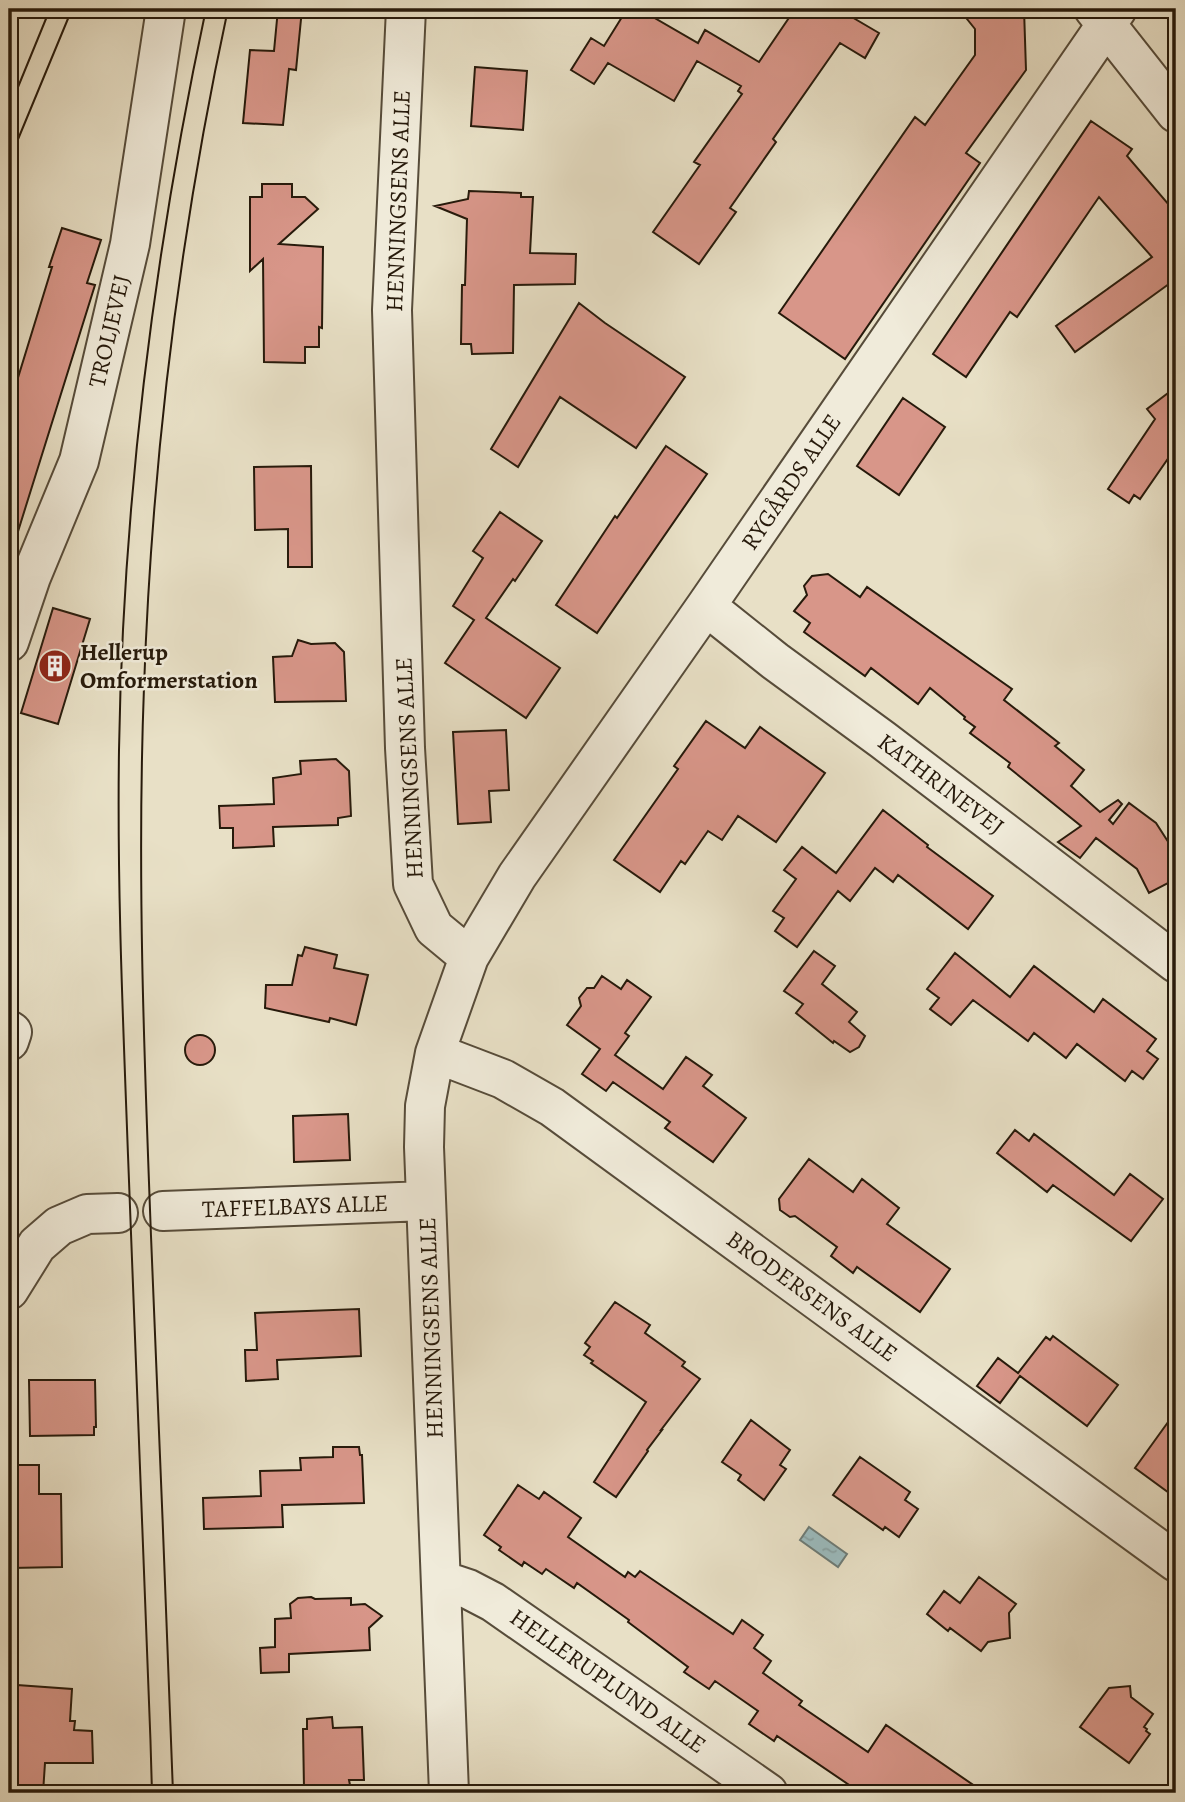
<svg xmlns="http://www.w3.org/2000/svg" width="1185" height="1802" viewBox="0 0 1185 1802" font-family="Alegreya,serif">
<defs>
<pattern id="water-ripples" width="26" height="14" patternUnits="userSpaceOnUse" patternTransform="scale(1.75)"><rect width="26" height="14" fill="#9bbbbe"/><path d="M2 4q2-2 4 0t4 0M15 11q2-2 4 0t4 0" fill="none" stroke="#86a0a2"/></pattern>
</defs>
<rect width="100%" height="100%" fill="#e8e0c6"/>
<filter id="stains"><feTurbulence type="fractalNoise" baseFrequency=".00286" numOctaves="4"/><feColorMatrix values="0 0 0 0 .2 0 0 0 0 .09 0 0 0 0 .02 0 0 0 .5 -.17"/></filter>
<radialGradient id="worn" r=".72"><stop offset=".6" stop-color="#630" stop-opacity="0"/><stop offset="1" stop-color="#630" stop-opacity=".3"/></radialGradient>
<path fill="url(#water-ripples)" stroke="#6d7b76" stroke-width="2" d="M 809,1527 L 847,1554 L 838,1567 L 800,1540 Z"/>
<path fill="#d89689" stroke="#271a0b" stroke-width="2" d="M 278,9 L 302,9 L 296,70 L 289,69 L 283,125 L 243,123 L 250,50 L 274,51 Z
M 627,9 L 639,9 L 698,43 L 705,30 L 759,62 L 795,9 L 838,9 L 879,33 L 865,58 L 840,43 L 773,139 L 776,142 L 730,208 L 736,212 L 699,264 L 653,232 L 700,165 L 694,162 L 742,94 L 738,91 L 741,86 L 697,61 L 674,101 L 608,63 L 594,84 L 571,70 L 591,38 L 604,46 Z
M 959,9 L 1024,9 L 1026,70 L 966,153 L 980,163 L 845,359 L 779,313 L 915,117 L 925,125 L 975,55 L 975,29 Z
M 475,67 L 527,71 L 523,130 L 471,126 Z
M 1091,121 L 1132,149 L 1127,156 L 1176,213 L 1176,284 L 1173,281 L 1075,352 L 1056,326 L 1152,257 L 1099,197 L 1017,317 L 1010,312 L 966,377 L 933,354 Z
M 262,184 L 292,184 L 292,197 L 305,197 L 318,209 L 279,244 L 323,247 L 322,328 L 319,327 L 319,347 L 305,347 L 305,363 L 264,362 L 263,259 L 250,271 L 250,197 L 262,197 Z
M 469,191 L 521,193 L 521,197 L 533,197 L 530,253 L 576,254 L 575,284 L 514,285 L 513,353 L 472,354 L 471,344 L 461,344 L 462,285 L 465,285 L 467,219 L 435,206 L 468,199 Z
M 62,228 L 101,240 L 87,283 L 95,285 L 15,541 L 9,540 L 9,407 L 52,267 L 49,267 Z
M 579,303 L 605,323 L 685,377 L 636,448 L 560,397 L 518,467 L 491,449 Z
M 1176,387 L 1176,447 L 1140,499 L 1134,495 L 1129,503 L 1108,489 L 1155,419 L 1147,409 Z
M 903,398 L 945,427 L 899,495 L 857,466 Z
M 666,446 L 707,474 L 597,633 L 556,605 L 615,516 L 617,518 Z
M 311,466 L 312,567 L 288,567 L 288,529 L 255,530 L 254,467 Z
M 500,512 L 542,541 L 515,581 L 513,579 L 486,618 L 560,668 L 526,718 L 445,663 L 474,620 L 453,606 L 483,558 L 473,551 Z
M 828,574 L 860,597 L 867,587 L 1012,689 L 1004,700 L 1059,743 L 1055,746 L 1084,770 L 1071,786 L 1100,812 L 1118,800 L 1122,804 L 1109,820 L 1113,824 L 1129,803 L 1156,823 L 1176,854 L 1176,879 L 1149,893 L 1137,869 L 1096,838 L 1080,858 L 1058,842 L 1081,826 L 1008,767 L 1010,763 L 970,733 L 975,727 L 964,719 L 965,717 L 930,688 L 918,704 L 871,668 L 865,676 L 804,632 L 810,623 L 794,611 L 807,595 L 804,586 L 812,576 Z
M 53,608 L 90,619 L 58,724 L 21,713 Z
M 298,640 L 311,644 L 335,643 L 344,652 L 346,701 L 275,702 L 273,657 L 292,656 Z
M 706,721 L 745,748 L 760,727 L 825,773 L 776,842 L 738,816 L 722,840 L 708,831 L 685,864 L 681,861 L 660,892 L 614,860 L 678,769 L 674,766 Z
M 506,730 L 509,790 L 489,791 L 491,822 L 458,824 L 453,732 Z
M 336,759 L 349,771 L 351,816 L 338,818 L 338,825 L 273,827 L 274,846 L 233,848 L 233,828 L 220,828 L 219,806 L 274,804 L 273,778 L 301,774 L 300,761 Z
M 883,810 L 928,845 L 927,847 L 993,896 L 968,929 L 898,875 L 893,882 L 875,868 L 850,901 L 838,891 L 797,947 L 775,931 L 784,918 L 773,911 L 796,879 L 784,870 L 802,847 L 836,873 Z
M 305,947 L 337,955 L 334,968 L 368,975 L 356,1025 L 330,1018 L 329,1022 L 265,1008 L 266,985 L 292,985 L 298,955 L 302,956 Z
M 814,951 L 835,966 L 822,984 L 857,1012 L 849,1022 L 865,1036 L 859,1047 L 850,1052 L 834,1041 L 833,1043 L 796,1013 L 803,1004 L 784,991 Z
M 955,953 L 1010,997 L 1034,966 L 1094,1012 L 1103,999 L 1156,1039 L 1147,1051 L 1158,1059 L 1143,1079 L 1132,1071 L 1125,1081 L 1077,1044 L 1066,1058 L 1034,1033 L 1028,1041 L 973,1000 L 951,1025 L 930,1009 L 939,998 L 927,989 Z
M 602,976 L 621,989 L 627,980 L 651,997 L 625,1033 L 629,1036 L 615,1055 L 663,1089 L 686,1057 L 712,1075 L 703,1086 L 746,1118 L 713,1162 L 665,1128 L 670,1122 L 613,1082 L 606,1091 L 582,1074 L 600,1049 L 567,1025 L 581,1006 L 579,998 L 587,988 L 594,988 Z
M185 1050a15 15 0 1 1 30 0a15 15 0 1 1-30 0Z
M 348,1114 L 350,1160 L 294,1162 L 293,1116 Z
M 1015,1130 L 1029,1141 L 1034,1134 L 1114,1195 L 1130,1174 L 1163,1199 L 1131,1241 L 1053,1185 L 1047,1192 L 997,1153 Z
M 809,1159 L 853,1192 L 862,1179 L 899,1208 L 887,1224 L 950,1269 L 920,1312 L 857,1267 L 853,1273 L 831,1256 L 837,1247 L 795,1216 L 790,1217 L 780,1210 L 779,1199 Z
M 615,1302 L 650,1325 L 645,1333 L 685,1362 L 682,1366 L 700,1379 L 661,1430 L 662,1430 L 647,1450 L 648,1451 L 616,1497 L 594,1482 L 646,1402 L 591,1363 L 593,1361 L 584,1355 L 590,1347 L 585,1343 Z
M 359,1309 L 361,1356 L 277,1360 L 278,1379 L 246,1381 L 245,1350 L 257,1350 L 255,1313 Z
M 1053,1336 L 1118,1385 L 1087,1426 L 1020,1376 L 1000,1403 L 977,1386 L 998,1358 L 1018,1373 L 1046,1337 L 1050,1340 Z
M 29,1380 L 95,1380 L 96,1427 L 94,1427 L 94,1435 L 30,1436 Z
M 1176,1411 L 1176,1498 L 1135,1468 Z
M 751,1420 L 790,1450 L 780,1465 L 786,1469 L 764,1500 L 738,1480 L 741,1475 L 722,1462 Z
M 333,1447 L 359,1447 L 360,1455 L 362,1455 L 364,1503 L 282,1505 L 283,1527 L 204,1529 L 203,1498 L 261,1496 L 260,1471 L 301,1470 L 300,1458 L 333,1457 Z
M 860,1457 L 910,1492 L 905,1500 L 918,1509 L 899,1537 L 885,1527 L 883,1530 L 833,1495 Z
M 11,1465 L 39,1465 L 39,1494 L 61,1494 L 62,1567 L 11,1568 L 9,1545 Z
M 518,1485 L 539,1499 L 544,1492 L 581,1518 L 568,1537 L 625,1577 L 628,1572 L 635,1577 L 640,1571 L 733,1634 L 742,1620 L 763,1635 L 754,1648 L 771,1661 L 763,1673 L 802,1701 L 799,1705 L 868,1752 L 886,1725 L 985,1793 L 861,1793 L 777,1736 L 774,1741 L 749,1724 L 758,1711 L 715,1681 L 709,1689 L 684,1672 L 688,1667 L 628,1622 L 629,1620 L 577,1583 L 574,1588 L 546,1569 L 542,1574 L 524,1562 L 522,1566 L 499,1550 L 501,1547 L 484,1535 Z
M 979,1577 L 1016,1604 L 1009,1613 L 1010,1638 L 988,1642 L 981,1651 L 950,1628 L 948,1631 L 927,1614 L 944,1591 L 960,1603 Z
M 311,1597 L 315,1599 L 351,1598 L 351,1605 L 365,1604 L 382,1616 L 369,1628 L 370,1650 L 289,1654 L 289,1672 L 261,1673 L 260,1648 L 275,1647 L 275,1619 L 291,1618 L 290,1604 L 298,1598 Z
M 17,1685 L 72,1689 L 70,1721 L 75,1721 L 74,1730 L 92,1731 L 93,1763 L 45,1763 L 43,1793 L 9,1793 Z
M 1130,1686 L 1131,1697 L 1153,1714 L 1144,1727 L 1147,1729 L 1146,1731 L 1150,1734 L 1129,1763 L 1080,1727 L 1109,1688 Z
M 332,1717 L 333,1728 L 362,1727 L 364,1780 L 349,1780 L 350,1785 L 304,1788 L 303,1729 L 307,1729 L 307,1719 Z"/>
<g fill="none" stroke-linecap="round" stroke-linejoin="round">
<defs>
<path id="minor" d="M 406,9 L 392,310 L 405,748 L 413,884 L 434,928 L 469,957 L 435,1053 L 425,1106 L 424,1147 L 449,1793
M 1094,9 L 1176,113
M 706,606 L 775,661 L 883,740 L 1176,963
M 9,642 L 31,577 L 79,461 L 130,244 L 166,9
M 469,957 L 517,876 L 706,606 L 1117,9
M 9,1030 L 12,1032 L 9,1041
M 435,1053 L 503,1079 L 552,1107 L 1176,1562
M 163,1211 L 426,1201
M 9,1290 L 37,1245 L 59,1226 L 87,1214 L 118,1213
M 441,1580 L 468,1589 L 493,1602 L 768,1793"/>
</defs>
<use href="#minor" stroke="#574c3a" stroke-width="42"/>
<use href="#minor" stroke="#f0ebda" stroke-width="38"/>
<path stroke="#271a0b" stroke-width="2" d="M 9,109 L 50,9
M 9,161 L 72,9
M 152,1793 C 146,1580 137,1367 128,1155 C 123,1020 117,885 119,750 C 123,501 154,252 206,9
M 173,1793 C 166,1607 159,1422 151,1236 C 144,1053 137,870 144,687 C 152,459 180,231 228,9"/>
</g>
<defs>
<symbol id="building-disc" viewBox="-11 -11 22 22"><circle r="9.5" fill="#8f2418" stroke="#f0ebda"/><path d="M-4-6H4V6H1V3H-1V6H-4ZM-2.5-4.3h1.7v1.8h-1.7ZM.8-4.3h1.7v1.8H.8ZM-2.5-1h1.7V.8h-1.7ZM.8-1h1.7V.8H.8Z" fill="#fff"/></symbol>
</defs>
<g fill-rule="evenodd">
<use href="#building-disc" x="36" y="647" width="38" height="38"/>
</g>
<g text-anchor="middle" stroke-width="5" stroke-linejoin="round" paint-order="stroke">
<g font-size="24" fill="#271a0b" stroke="#f0ebda">
<text transform="translate(398 201) rotate(-88)" y="8">HENNINGSENS ALLE</text>
<text transform="translate(109 331) rotate(-77)" y="8">TROLJEVEJ</text>
<text transform="translate(791 482) rotate(-56)" y="8">RYGÅRDS ALLE</text>
<text transform="translate(409 768) rotate(-93)" y="8">HENNINGSENS ALLE</text>
<text transform="translate(941 784) rotate(37)" y="8">KATHRINEVEJ</text>
<text transform="translate(295 1206) rotate(-2)" y="8">TAFFELBAYS ALLE</text>
<text transform="translate(812 1296) rotate(36)" y="8">BRODERSENS ALLE</text>
<text transform="translate(431 1328) rotate(-92)" y="8">HENNINGSENS ALLE</text>
<text transform="translate(608 1681) rotate(35)" y="8">HELLERUPLUND ALLE</text>
</g>
<g font-size="24" font-weight="bold" fill="#271a0b" stroke="#f0ebda" text-anchor="start">
<text x="80" y="660">Hellerup<tspan x="80" dy="28">Omformerstation</tspan></text>
</g>
</g>
<rect width="1185" height="1802" fill="none" stroke="#e8e0c6" stroke-width="35"/>
<rect x="10" y="10" width="1164" height="1781" fill="none" stroke="#271a0b" stroke-width="3.5"/>
<rect x="18" y="18" width="1150" height="1767" fill="none" stroke="#271a0b" stroke-width="2"/>
<rect width="100%" height="100%" filter="url(#stains)"/>
<rect width="100%" height="100%" fill="url(#worn)"/>
</svg>
